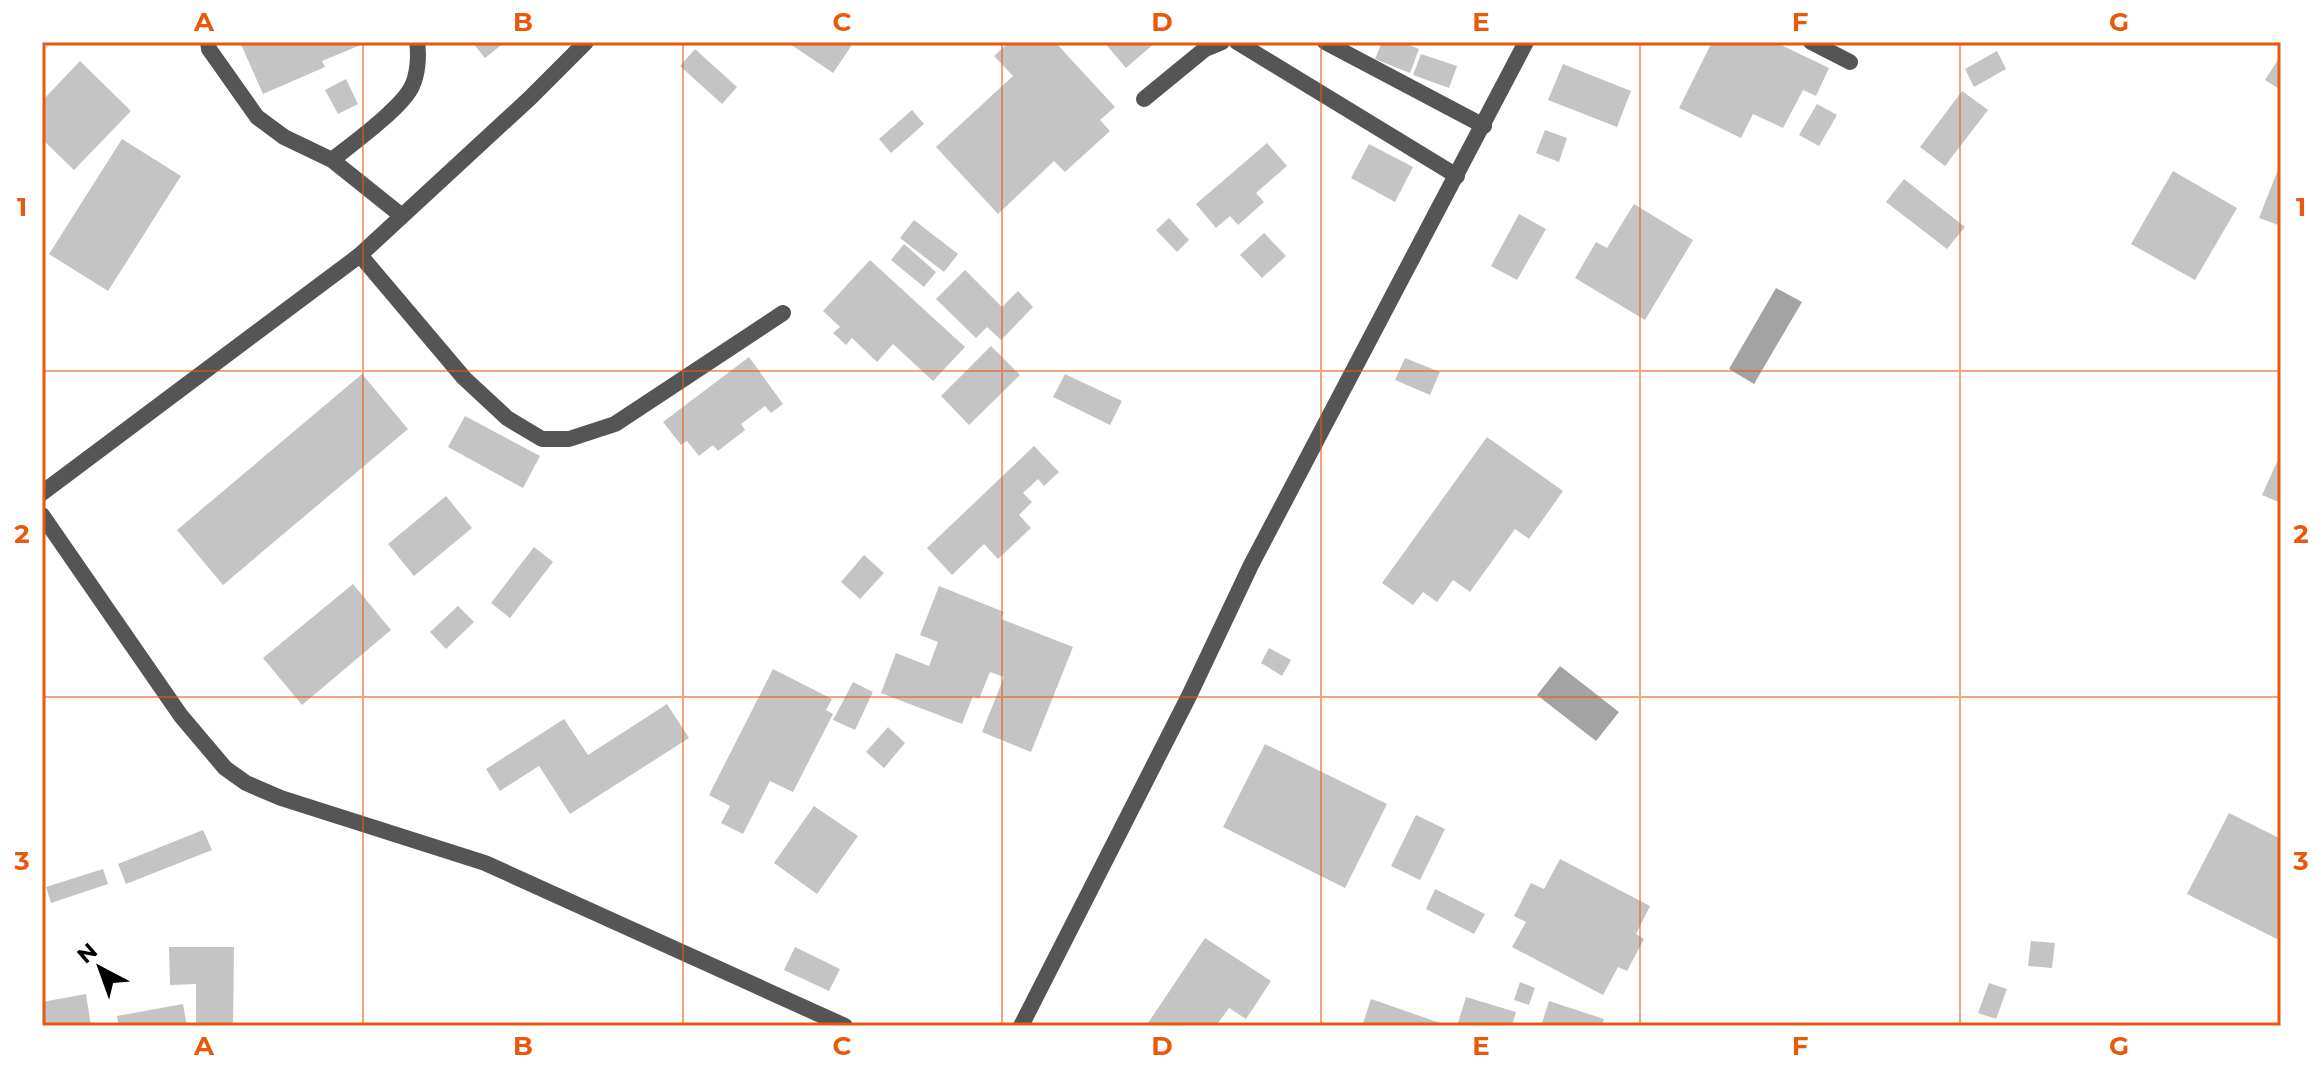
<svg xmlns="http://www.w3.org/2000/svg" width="2323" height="1068" viewBox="0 0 2323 1068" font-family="Montserrat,sans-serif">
<rect width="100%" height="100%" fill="#fff"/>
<path fill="#a3a3a3" d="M 1776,288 L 1802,302 L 1754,384 L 1729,369 Z
M 1560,666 L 1619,712 L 1596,741 L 1537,695 Z"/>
<path fill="#c4c4c4" d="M 240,42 L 368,42 L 322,61 L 325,67 L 263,94 Z
M 472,42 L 505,42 L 485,58 Z
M 787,42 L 854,42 L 833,73 Z
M 1009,42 L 1055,42 L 1115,107 L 1100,120 L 1110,131 L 1065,172 L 1054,161 L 998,214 L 936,147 L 1013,76 L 994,56 Z
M 1104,42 L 1156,42 L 1126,68 Z
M 1382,42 L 1402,42 L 1419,49 L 1410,73 L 1375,59 Z
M 1712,42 L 1775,42 L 1829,68 L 1816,96 L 1803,90 L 1783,128 L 1753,114 L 1741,138 L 1679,108 Z
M 695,49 L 737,87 L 722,104 L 680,66 Z
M 1997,51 L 2006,69 L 1974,87 L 1965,69 Z
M 1421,54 L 1457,66 L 1449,88 L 1413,75 Z
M 2281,55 L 2281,90 L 2265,80 Z
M 80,61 L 131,111 L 74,170 L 42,139 L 42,101 Z
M 1563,64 L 1631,91 L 1617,127 L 1548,100 Z
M 346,79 L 358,104 L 338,114 L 325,90 Z
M 1962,91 L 1988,110 L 1945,166 L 1920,147 Z
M 1817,104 L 1837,115 L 1819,146 L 1799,135 Z
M 912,110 L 924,124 L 891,153 L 879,139 Z
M 1545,130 L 1567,138 L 1559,162 L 1536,153 Z
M 122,139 L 181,176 L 108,291 L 49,254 Z
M 1267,143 L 1287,166 L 1256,193 L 1264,202 L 1238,225 L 1230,216 L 1216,228 L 1196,204 Z
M 1369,144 L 1413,167 L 1395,202 L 1351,178 Z
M 2281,162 L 2281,226 L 2259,218 Z
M 2173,171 L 2237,208 L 2195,280 L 2131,244 Z
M 1904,179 L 1965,227 L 1947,249 L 1886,202 Z
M 1634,204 L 1693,240 L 1645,320 L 1575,278 L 1596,242 L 1607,248 Z
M 1519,214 L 1546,229 L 1517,280 L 1491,266 Z
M 1169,218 L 1189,240 L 1177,252 L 1156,230 Z
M 914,220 L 958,254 L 944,272 L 900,238 Z
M 1264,233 L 1286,256 L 1262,278 L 1240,255 Z
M 904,244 L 936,272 L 924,287 L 891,260 Z
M 870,260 L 965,347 L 933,381 L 893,344 L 877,362 L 852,338 L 846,345 L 833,333 L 840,327 L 823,311 Z
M 965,270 L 1002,307 L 1018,291 L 1033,307 L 1001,340 L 987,327 L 976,338 L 936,299 Z
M 991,346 L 1020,375 L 969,425 L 941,396 Z
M 749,357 L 783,404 L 771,413 L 765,406 L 741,424 L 745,430 L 718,451 L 713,445 L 699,456 L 687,441 L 681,445 L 663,422 Z
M 1405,358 L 1440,372 L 1430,395 L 1395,380 Z
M 362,374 L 408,429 L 223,585 L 177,530 Z
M 1065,374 L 1122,401 L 1110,425 L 1053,397 Z
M 465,416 L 540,456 L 523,488 L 448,447 Z
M 1487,437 L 1563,491 L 1529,539 L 1515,529 L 1470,592 L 1453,580 L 1437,602 L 1423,592 L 1413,605 L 1382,583 Z
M 1034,446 L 1059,472 L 1044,486 L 1038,479 L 1023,493 L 1032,502 L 1019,515 L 1031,528 L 998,559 L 984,544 L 952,575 L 927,548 Z
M 2281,453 L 2281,503 L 2262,495 Z
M 446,496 L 472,528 L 414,576 L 388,544 Z
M 534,547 L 553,562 L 510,618 L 491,603 Z
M 864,555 L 884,573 L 860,599 L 841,582 Z
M 353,584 L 391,630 L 302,705 L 263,658 Z
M 939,586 L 1004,612 L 1001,619 L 1073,647 L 1031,752 L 982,732 L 1004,677 L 990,672 L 979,699 L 973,696 L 962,724 L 881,693 L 896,653 L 929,666 L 938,642 L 920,635 Z
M 458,606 L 474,622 L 446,649 L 430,632 Z
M 1269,648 L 1291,660 L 1282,676 L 1261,663 Z
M 773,669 L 832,699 L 826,710 L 833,714 L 793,792 L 770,781 L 743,834 L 721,823 L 730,806 L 709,795 Z
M 853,682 L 873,692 L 855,730 L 833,720 Z
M 667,704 L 689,738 L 570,814 L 539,766 L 500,791 L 486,769 L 564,719 L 588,755 Z
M 888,727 L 905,743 L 884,768 L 866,752 Z
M 1265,744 L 1387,804 L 1345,888 L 1223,827 Z
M 814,806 L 858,836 L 817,894 L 774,863 Z
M 2229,813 L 2281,839 L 2281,941 L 2187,894 Z
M 1416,815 L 1445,829 L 1420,880 L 1391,866 Z
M 203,830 L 212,850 L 126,884 L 118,864 Z
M 1560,859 L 1650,906 L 1636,934 L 1644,939 L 1627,971 L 1618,967 L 1603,995 L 1512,947 L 1526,922 L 1514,916 L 1531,883 L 1544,889 Z
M 103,869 L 108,884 L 51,903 L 46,887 Z
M 1435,889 L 1485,914 L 1474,934 L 1426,909 Z
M 1205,938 L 1271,981 L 1246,1019 L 1229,1008 L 1216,1026 L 1146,1026 Z
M 2031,941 L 2055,943 L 2052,968 L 2028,966 Z
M 169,947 L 234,947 L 233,1026 L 196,1026 L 196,984 L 170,985 Z
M 795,947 L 840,969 L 829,991 L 784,970 Z
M 1520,982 L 1535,988 L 1529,1005 L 1514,1000 Z
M 1989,983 L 2007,989 L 1996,1019 L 1978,1013 Z
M 86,994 L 91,1026 L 45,1026 L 42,1002 Z
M 1466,997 L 1516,1012 L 1512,1026 L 1457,1026 Z
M 1371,999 L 1449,1026 L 1362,1026 Z
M 1549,1001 L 1604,1019 L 1602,1026 L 1541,1026 Z
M 183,1004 L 187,1026 L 119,1026 L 117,1016 Z"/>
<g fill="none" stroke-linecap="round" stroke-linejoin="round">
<path stroke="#555" stroke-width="16" d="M 208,42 L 209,49 L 257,117 L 284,137 L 332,160 L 402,216
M 1237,42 L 1457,176
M 1325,42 L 1484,126
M 1811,42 L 1850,62
M 1144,99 L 1205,49 L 1222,42
M 332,160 C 352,144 403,107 412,86 C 418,74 419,54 417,42
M 360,255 L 464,378 L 507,418 L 542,439 L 569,439 L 615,424 L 783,313"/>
<path stroke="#555" stroke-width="16" d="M 42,493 L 360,255 L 530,98 L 586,42
M 42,515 L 181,716 L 225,768 L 246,783 L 281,798 L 485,863 L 845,1026
M 1021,1026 L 1189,696 L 1251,565 L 1526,42"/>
</g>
<path fill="none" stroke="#e8590c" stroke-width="2" stroke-opacity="0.55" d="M 363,42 L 363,1026M 683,42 L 683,1026M 1002,42 L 1002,1026M 1321,42 L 1321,1026M 1640,42 L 1640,1026M 1960,42 L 1960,1026M 42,371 L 2281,371M 42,697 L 2281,697"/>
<rect width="2323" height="1068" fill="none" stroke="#ffffff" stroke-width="88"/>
<g transform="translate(100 968) rotate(319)" stroke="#ffffff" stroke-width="6" paint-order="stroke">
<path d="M0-6L14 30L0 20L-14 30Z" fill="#000000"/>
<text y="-12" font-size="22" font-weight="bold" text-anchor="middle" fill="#000000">N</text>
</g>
<rect x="44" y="44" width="2235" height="980" fill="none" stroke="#e8590c" stroke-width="3"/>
<g font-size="26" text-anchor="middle" font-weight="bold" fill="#e8590c">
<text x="204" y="31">A</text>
<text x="523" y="31">B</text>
<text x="842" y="31">C</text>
<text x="1162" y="31">D</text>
<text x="1481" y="31">E</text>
<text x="1800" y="31">F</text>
<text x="2119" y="31">G</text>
<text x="22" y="216">1</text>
<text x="2301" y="216">1</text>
<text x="22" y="543">2</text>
<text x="2301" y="543">2</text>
<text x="22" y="870">3</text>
<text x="2301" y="870">3</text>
<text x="204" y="1055">A</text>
<text x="523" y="1055">B</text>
<text x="842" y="1055">C</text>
<text x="1162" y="1055">D</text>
<text x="1481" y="1055">E</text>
<text x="1800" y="1055">F</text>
<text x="2119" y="1055">G</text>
</g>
</svg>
